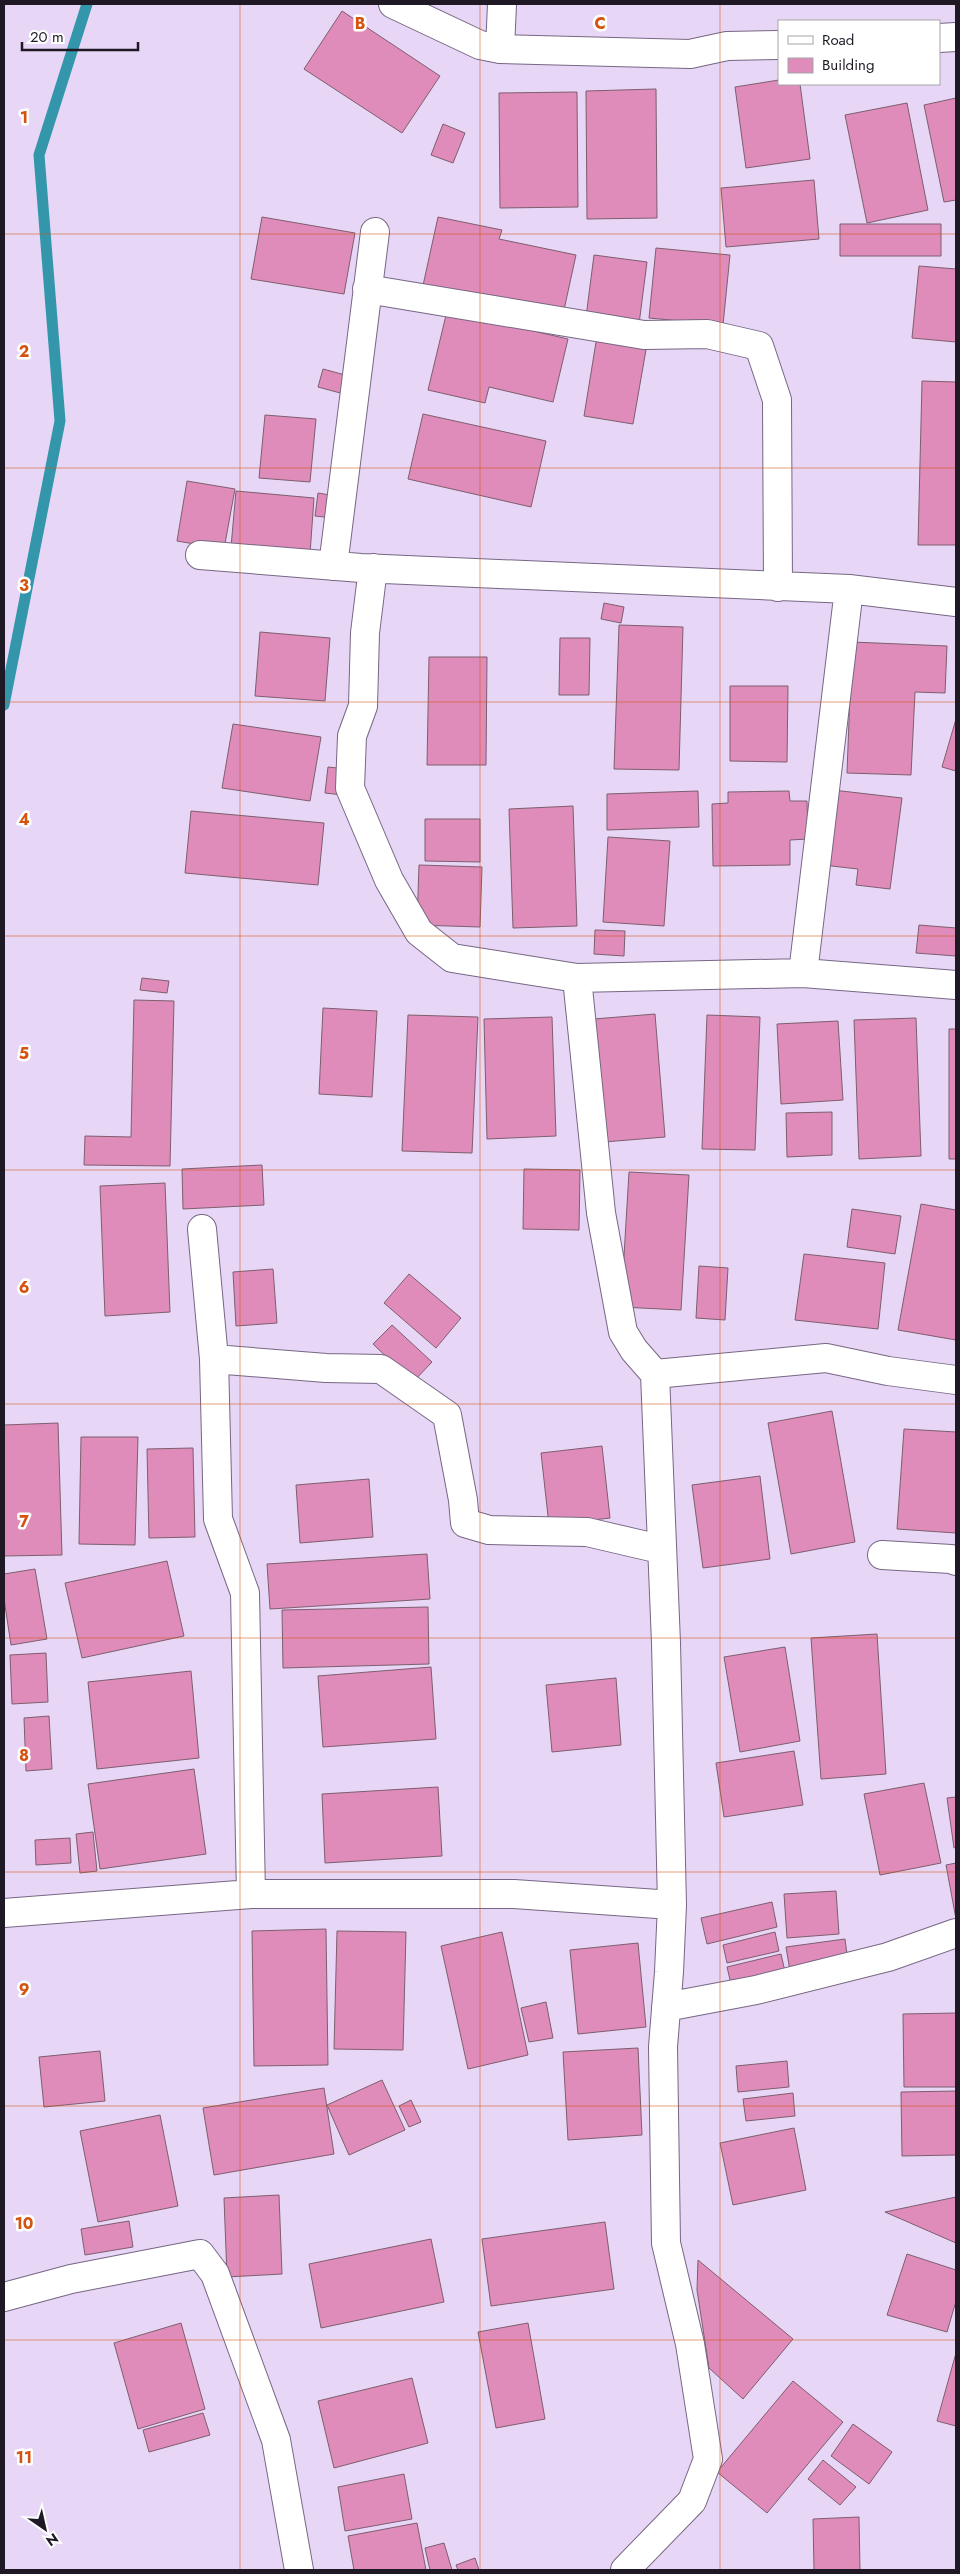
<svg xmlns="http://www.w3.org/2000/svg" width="960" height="2574" viewBox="0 0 960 2574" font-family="Jost,sans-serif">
<rect width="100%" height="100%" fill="#e7d6f6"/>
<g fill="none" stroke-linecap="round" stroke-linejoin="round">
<path stroke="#3396aa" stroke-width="11" d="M 4,705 L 60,421 L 39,155 L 87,4"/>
</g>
<path fill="#e08cba" stroke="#7d5e6e" d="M 342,11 L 440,76 L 402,133 L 304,69 Z
M 779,80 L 779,84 L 800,84 L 810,159 L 746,168 L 735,87 Z
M 656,89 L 657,218 L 587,219 L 586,91 Z
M 577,92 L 578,207 L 500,208 L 499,93 Z
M 956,98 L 956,200 L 944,202 L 924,105 Z
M 907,103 L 928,210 L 867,223 L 845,115 Z
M 443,124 L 465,133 L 453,163 L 431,155 Z
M 814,180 L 819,239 L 726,247 L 721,188 Z
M 262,217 L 355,233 L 344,294 L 251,279 Z
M 438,217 L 502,230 L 499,239 L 576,255 L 562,319 L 422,290 Z
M 840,224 L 941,224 L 941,256 L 840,256 Z
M 656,248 L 730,255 L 723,325 L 649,318 Z
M 594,255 L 647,262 L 639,324 L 586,317 Z
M 919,266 L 956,269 L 956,342 L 912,338 Z
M 447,311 L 568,339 L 553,402 L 489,387 L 485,403 L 428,390 Z
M 597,336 L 647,344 L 633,424 L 584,416 Z
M 323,369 L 349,376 L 344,394 L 318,387 Z
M 922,381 L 956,382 L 956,545 L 918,545 Z
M 423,414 L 546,441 L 531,507 L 408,479 Z
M 265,415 L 316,419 L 310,482 L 259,478 Z
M 187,481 L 235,489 L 224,549 L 177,541 Z
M 236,491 L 314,498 L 310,554 L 231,547 Z
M 318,493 L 336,496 L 333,518 L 315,516 Z
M 604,603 L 624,607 L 621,623 L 601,619 Z
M 619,625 L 683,627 L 679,770 L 614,769 Z
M 260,632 L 330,638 L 325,701 L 255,696 Z
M 560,638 L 590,638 L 589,695 L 559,695 Z
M 852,642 L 947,646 L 945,693 L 915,692 L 911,775 L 847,773 Z
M 429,657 L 487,657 L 486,765 L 427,765 Z
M 730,686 L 788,686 L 787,762 L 730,761 Z
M 956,719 L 956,771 L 942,767 Z
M 233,724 L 321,737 L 310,801 L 222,788 Z
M 328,767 L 346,769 L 343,795 L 325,793 Z
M 833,790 L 902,798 L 890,889 L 856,885 L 858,869 L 823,865 Z
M 698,791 L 699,827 L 607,830 L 607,794 Z
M 789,791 L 790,801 L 807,801 L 808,839 L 790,840 L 790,865 L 713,866 L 712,804 L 728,803 L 728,792 Z
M 573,806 L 577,926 L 513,928 L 509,809 Z
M 191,811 L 324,823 L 318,885 L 185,873 Z
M 425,819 L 480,819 L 480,862 L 425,861 Z
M 608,837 L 670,841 L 664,926 L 603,922 Z
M 419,865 L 482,867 L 480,927 L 417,925 Z
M 919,925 L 956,928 L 956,956 L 916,953 Z
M 595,930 L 625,931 L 624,956 L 594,954 Z
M 142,978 L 169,981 L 167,993 L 140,990 Z
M 134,1000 L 174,1001 L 170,1166 L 84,1165 L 85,1136 L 131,1137 Z
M 323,1008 L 377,1011 L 372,1097 L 319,1094 Z
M 655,1014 L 665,1137 L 604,1142 L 594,1019 Z
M 408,1015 L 478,1017 L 472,1153 L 402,1151 Z
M 707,1015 L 760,1017 L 755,1150 L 702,1149 Z
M 552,1017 L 556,1136 L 487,1139 L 484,1019 Z
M 916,1018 L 921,1156 L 859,1159 L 854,1020 Z
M 838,1021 L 843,1100 L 781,1104 L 777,1024 Z
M 949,1029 L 956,1029 L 956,1159 L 949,1159 Z
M 832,1112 L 832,1155 L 787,1157 L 786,1113 Z
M 262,1165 L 264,1205 L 183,1209 L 182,1169 Z
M 524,1169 L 580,1170 L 579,1230 L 523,1229 Z
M 629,1172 L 689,1175 L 681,1310 L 621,1307 Z
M 165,1183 L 170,1312 L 105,1316 L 100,1186 Z
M 921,1204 L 956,1210 L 956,1340 L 898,1330 Z
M 852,1209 L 901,1216 L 895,1254 L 847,1247 Z
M 804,1254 L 885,1263 L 878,1329 L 795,1320 Z
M 699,1266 L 728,1268 L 725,1320 L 696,1318 Z
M 273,1269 L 277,1323 L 236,1326 L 233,1272 Z
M 409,1274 L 461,1318 L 436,1348 L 384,1303 Z
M 392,1325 L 432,1362 L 413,1382 L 373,1344 Z
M 832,1411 L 855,1542 L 791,1554 L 768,1423 Z
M 58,1423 L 62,1555 L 4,1556 L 4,1425 Z
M 904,1429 L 956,1432 L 956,1533 L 897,1529 Z
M 81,1437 L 138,1437 L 135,1545 L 79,1544 Z
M 602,1446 L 610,1518 L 549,1525 L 541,1453 Z
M 193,1448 L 195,1537 L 149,1538 L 147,1449 Z
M 760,1476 L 770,1559 L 703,1568 L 692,1485 Z
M 369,1479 L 373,1537 L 300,1543 L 296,1485 Z
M 427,1554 L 430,1599 L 270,1609 L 267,1564 Z
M 167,1561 L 184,1636 L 82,1658 L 65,1583 Z
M 35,1569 L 47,1639 L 11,1645 L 4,1599 L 4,1574 Z
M 428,1607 L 429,1664 L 283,1668 L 282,1610 Z
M 877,1634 L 886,1774 L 821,1779 L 811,1638 Z
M 785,1647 L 800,1741 L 740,1752 L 724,1657 Z
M 46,1653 L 48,1702 L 12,1704 L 10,1655 Z
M 431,1667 L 436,1739 L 323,1747 L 318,1676 Z
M 191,1671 L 199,1758 L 97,1769 L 88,1682 Z
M 616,1678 L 621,1745 L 552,1752 L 546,1685 Z
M 49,1716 L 52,1769 L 26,1771 L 24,1718 Z
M 794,1751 L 803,1805 L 724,1817 L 716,1763 Z
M 194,1769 L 206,1854 L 100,1869 L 88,1784 Z
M 924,1783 L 941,1863 L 880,1875 L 864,1794 Z
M 438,1787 L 442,1856 L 325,1863 L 322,1794 Z
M 956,1797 L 956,1847 L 954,1848 L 947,1798 Z
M 93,1832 L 97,1871 L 80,1873 L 76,1834 Z
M 70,1838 L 71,1863 L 36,1865 L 35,1840 Z
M 956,1863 L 956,1919 L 946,1865 Z
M 836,1891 L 839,1934 L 787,1938 L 784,1894 Z
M 772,1902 L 777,1927 L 707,1944 L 701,1918 Z
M 326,1929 L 328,2065 L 254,2066 L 252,1931 Z
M 337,1931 L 406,1932 L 403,2050 L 334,2049 Z
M 502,1932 L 528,2055 L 468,2069 L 441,1946 Z
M 775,1932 L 779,1951 L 727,1963 L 723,1945 Z
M 845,1939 L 848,1962 L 790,1971 L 786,1947 Z
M 638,1943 L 646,2027 L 578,2034 L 570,1950 Z
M 781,1954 L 786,1976 L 732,1988 L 727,1967 Z
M 546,2002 L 553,2038 L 529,2042 L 521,2008 Z
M 956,2013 L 956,2087 L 904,2087 L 903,2014 Z
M 638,2048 L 642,2135 L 568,2140 L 563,2052 Z
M 100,2051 L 105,2101 L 44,2107 L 39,2057 Z
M 787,2061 L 789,2087 L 738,2092 L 736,2066 Z
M 382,2080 L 405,2130 L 349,2155 L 327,2105 Z
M 324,2088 L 334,2154 L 214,2175 L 203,2108 Z
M 956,2091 L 956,2155 L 902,2156 L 901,2092 Z
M 793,2093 L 795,2116 L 746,2121 L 743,2099 Z
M 411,2100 L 421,2122 L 409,2127 L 399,2106 Z
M 160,2115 L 178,2206 L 98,2222 L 80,2131 Z
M 794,2128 L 806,2190 L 733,2205 L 720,2143 Z
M 279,2195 L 282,2274 L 227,2277 L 224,2198 Z
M 956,2197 L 956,2243 L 885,2212 Z
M 129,2221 L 133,2247 L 85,2255 L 81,2229 Z
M 605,2222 L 614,2289 L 491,2306 L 482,2239 Z
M 431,2239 L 444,2302 L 321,2328 L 309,2264 Z
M 907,2254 L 956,2270 L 956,2301 L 947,2332 L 887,2315 Z
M 698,2260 L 793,2339 L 743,2399 L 709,2368 L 697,2290 Z
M 181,2323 L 205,2409 L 138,2429 L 114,2343 Z
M 528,2323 L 545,2419 L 496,2428 L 478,2332 Z
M 956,2353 L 956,2426 L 937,2421 Z
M 412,2378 L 428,2443 L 334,2468 L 318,2401 Z
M 793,2381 L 843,2422 L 767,2513 L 717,2472 Z
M 203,2413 L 210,2435 L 149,2452 L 143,2430 Z
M 853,2424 L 892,2452 L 869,2484 L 831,2456 Z
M 823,2460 L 856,2487 L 840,2505 L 808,2479 Z
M 404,2474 L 412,2519 L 345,2531 L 338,2487 Z
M 859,2517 L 860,2570 L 814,2570 L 813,2519 Z
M 417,2523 L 426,2570 L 354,2570 L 348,2536 Z
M 444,2543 L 452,2570 L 430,2570 L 425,2548 Z
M 475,2558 L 479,2570 L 458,2570 L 456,2565 Z"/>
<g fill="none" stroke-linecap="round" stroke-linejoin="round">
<defs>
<path id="street" d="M 393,4 L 480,45 L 500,49 L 690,54 L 727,46 L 779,45
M 939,38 L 956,37
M 500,49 L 502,4
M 367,289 L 644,335 L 707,334 L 759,346 L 777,400 L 778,587
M 200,555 L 361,568 L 849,589 L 956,602
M 333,566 L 375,232
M 373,568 L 365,633 L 363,706 L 352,736 L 350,788 L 389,880 L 419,932 L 452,958 L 577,978 L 803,973 L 956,985
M 803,973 L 849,589
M 577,978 L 601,1213 L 623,1332 L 634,1350 L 655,1374 L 666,1643 L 672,1905 L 669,1972 L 663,2047 L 666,2243 L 690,2344 L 708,2459 L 692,2501 L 625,2570
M 202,1229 L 214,1359 L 218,1519 L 245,1593 L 251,1894
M 214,1359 L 326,1368 L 381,1369 L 447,1415 L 463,1500 L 465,1523 L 489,1530 L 587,1532 L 660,1549
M 655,1374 L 826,1358 L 888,1371 L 956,1380
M 882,1555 L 951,1559 L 956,1561
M 4,1913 L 251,1894 L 514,1894 L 672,1905
M 666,2007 L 756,1990 L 888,1957 L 956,1933
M 4,2297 L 71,2279 L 200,2254 L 215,2274 L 276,2440 L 299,2570"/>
</defs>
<use href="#street" stroke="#766783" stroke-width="30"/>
<use href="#street" stroke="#fff" stroke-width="28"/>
</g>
<path fill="none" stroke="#d4530e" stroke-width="1" stroke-opacity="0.55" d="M 240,4 L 240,2570M 480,4 L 480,2570M 720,4 L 720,2570M 4,234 L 956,234M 4,468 L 956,468M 4,702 L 956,702M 4,936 L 956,936M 4,1170 L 956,1170M 4,1404 L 956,1404M 4,1638 L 956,1638M 4,1872 L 956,1872M 4,2106 L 956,2106M 4,2340 L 956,2340"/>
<g font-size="16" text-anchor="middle" font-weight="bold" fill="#d4530e" stroke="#fff" stroke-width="5" stroke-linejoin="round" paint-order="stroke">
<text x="360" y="29">B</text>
<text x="600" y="29">C</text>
<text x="24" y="123">1</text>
<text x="24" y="357">2</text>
<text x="24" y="591">3</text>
<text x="24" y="825">4</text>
<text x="24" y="1059">5</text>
<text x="24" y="1293">6</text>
<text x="24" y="1527">7</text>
<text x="24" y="1761">8</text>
<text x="24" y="1995">9</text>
<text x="24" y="2229">10</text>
<text x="24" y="2463">11</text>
</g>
<rect width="960" height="2574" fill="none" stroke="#1f1925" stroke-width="10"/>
<rect x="778" y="20" width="162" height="65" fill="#ffffff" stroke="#a5a3a8"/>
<rect x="788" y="36" width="25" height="8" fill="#ffffff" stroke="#a5a3a8"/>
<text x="822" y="45" font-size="15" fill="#1f1925">Road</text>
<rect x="788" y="58" width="25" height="15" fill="#e08cba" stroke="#a5a3a8"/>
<text x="822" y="70" font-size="15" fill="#1f1925">Building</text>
<g transform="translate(45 2529) rotate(146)" stroke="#ffffff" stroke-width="4" paint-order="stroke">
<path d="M0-4L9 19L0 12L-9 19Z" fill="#1f1925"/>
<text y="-8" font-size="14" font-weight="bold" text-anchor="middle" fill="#1f1925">N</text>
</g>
<path d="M22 42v8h116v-8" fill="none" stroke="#1f1925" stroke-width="2.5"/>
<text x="30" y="42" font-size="15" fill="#1f1925" stroke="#ffffff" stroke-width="4" paint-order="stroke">20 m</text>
</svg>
